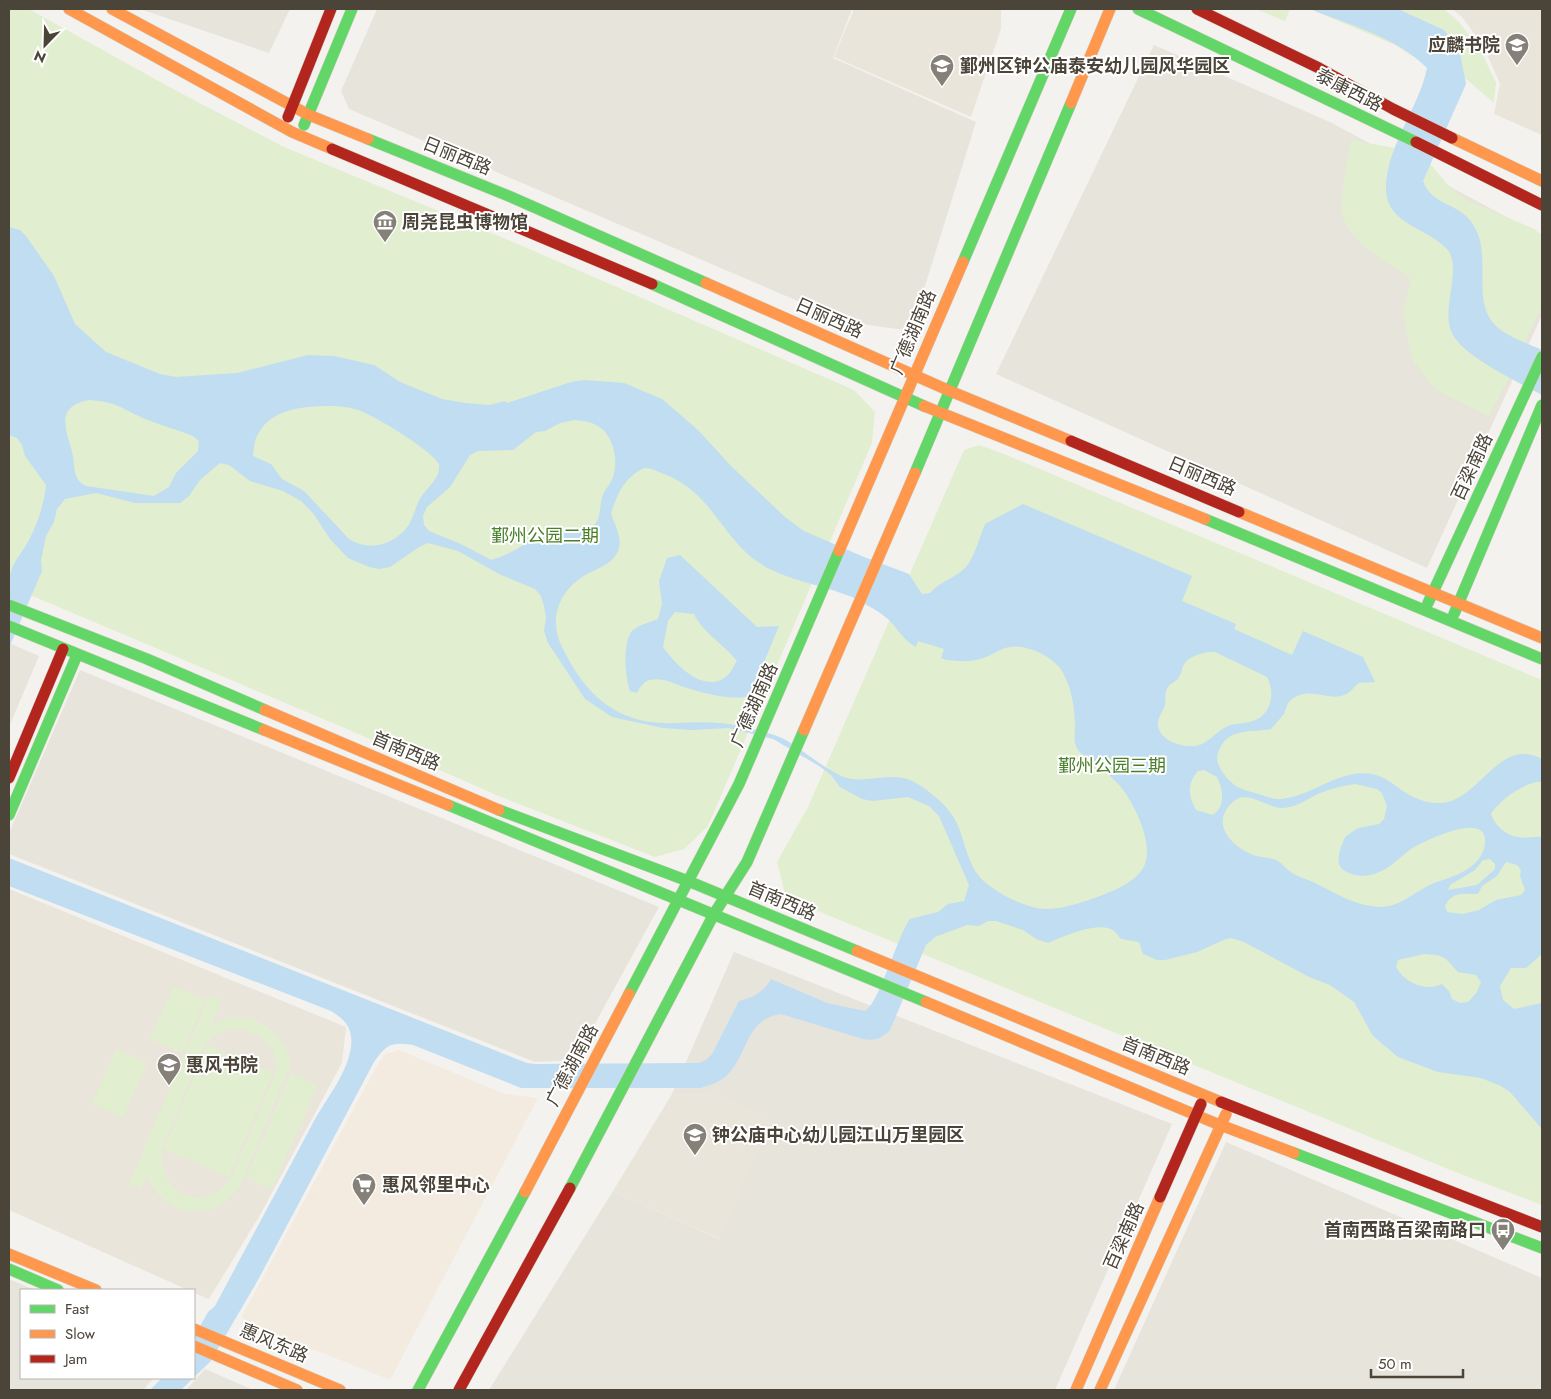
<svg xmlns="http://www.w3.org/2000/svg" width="1551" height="1399" viewBox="0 0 1551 1399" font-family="Jost,'Noto Sans SC',sans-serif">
<rect width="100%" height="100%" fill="#f4f2ee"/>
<path fill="#e7e4dc" d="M 140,9 L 290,9 L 269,53 Z
M 377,9 L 852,9 L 833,58 L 976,122 L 911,331 L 847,322 L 349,109 L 341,91 Z
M 1154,45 L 1330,122 L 1542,236 L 1542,315 L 1427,568 L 996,374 Z
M 9,643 L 39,656 L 9,727 Z
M 80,670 L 659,907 L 575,1060 L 535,1062 L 9,854 L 9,833 Z
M 734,952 L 1172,1124 L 1055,1390 L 489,1390 L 613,1191 L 719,1239 L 719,1095 L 672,1094 Z
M 1226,1142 L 1542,1278 L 1542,1390 L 1114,1390 Z
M 9,1279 L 35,1290 L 21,1290 L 21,1378 L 154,1378 L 143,1390 L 9,1390 Z
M 205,1369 L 253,1390 L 186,1390 Z"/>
<path fill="#f3ebdf" d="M 399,1050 L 505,1094 L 538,1098 L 390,1380 L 320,1352 L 252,1331 L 242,1316 L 375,1069 L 385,1054 Z"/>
<path fill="#eae5da" d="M 854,9 L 1001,9 L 1001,29 L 971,117 L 834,57 Z
M 1452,9 L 1542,9 L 1542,135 L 1494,114 L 1500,84 L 1484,47 L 1462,17 Z
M 9,889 L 346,1027 L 342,1063 L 260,1215 L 209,1299 L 194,1293 L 194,1290 L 188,1290 L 9,1210 Z
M 672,1094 L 719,1095 L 771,1121 L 720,1239 L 613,1191 Z"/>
<path fill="#e1eecf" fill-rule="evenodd" d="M 9,9 L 29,9 L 171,88 L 284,147 L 520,245 L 854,390 L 875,412 L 872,443 L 708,826 L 684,849 L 655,857 L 501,797 L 347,729 L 9,586 Z
M 1256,9 L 1290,9 L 1285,21 Z
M 1310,9 L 1444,9 L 1458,21 L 1479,47 L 1496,83 L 1494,103 L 1465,78 L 1417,59 L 1395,45 Z
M 1351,140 L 1395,148 L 1430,164 L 1448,185 L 1464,199 L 1534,229 L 1542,235 L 1542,305 L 1509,378 L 1489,416 L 1436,390 L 1412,359 L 1403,313 L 1411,280 C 1402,270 1390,266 1379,258 C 1366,248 1346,231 1342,214 C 1339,204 1349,153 1351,140 Z
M 979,445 L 1004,454 L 1542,680 L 1542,1205 L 1453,1171 L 786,898 L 777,862 L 808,807 L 964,450 Z
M 173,986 L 205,999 L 182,1053 L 150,1039 Z
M 209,995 L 221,1000 L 212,1025 C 221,1021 231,1016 242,1017 C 265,1019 290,1042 290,1066 L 239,1188 C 211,1224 166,1218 147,1177 L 141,1189 L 129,1184 ZM 235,1028 C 257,1031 280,1047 276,1071 L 230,1180 C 202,1215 157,1194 162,1149 L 205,1045 L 216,1034 Z
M 207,1045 L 273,1073 L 229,1177 L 164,1149 Z
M 116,1049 L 147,1063 L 123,1118 L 92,1104 Z
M 291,1073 L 318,1085 L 272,1189 L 246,1178 Z"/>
<path fill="#c0ddf1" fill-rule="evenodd" d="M 1310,9 L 1398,9 L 1444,30 L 1460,53 L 1466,84 L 1423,181 C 1432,205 1454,202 1469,219 C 1496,250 1469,298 1495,325 C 1507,337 1527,343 1542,350 L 1542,395 C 1520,383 1462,356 1452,333 C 1440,309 1464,266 1446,248 C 1425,227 1385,224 1386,187 C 1387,145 1419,108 1427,68 C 1397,37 1349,25 1310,9 Z
M 9,227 L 20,230 L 26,236 L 54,276 L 75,324 L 106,352 L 160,374 L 176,377 L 237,373 L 308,355 L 334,356 L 374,365 L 400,382 L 442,399 L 465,403 L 490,405 L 505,401 L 507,403 L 571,382 L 584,380 L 624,383 L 662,399 L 698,430 L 731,466 L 785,517 L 804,531 L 864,557 L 909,574 L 922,594 L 930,593 C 942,580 955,578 965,568 C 974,559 980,536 985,524 L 1023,504 L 1192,576 L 1182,601 L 1236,624 L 1234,629 L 1292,655 L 1303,631 L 1363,657 L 1375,682 L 1359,683 C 1353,687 1351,693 1344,695 C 1326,702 1306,683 1288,703 L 1284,714 L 1271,729 C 1251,733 1229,727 1219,750 C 1215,759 1218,766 1224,774 C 1232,786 1242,790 1255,793 C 1263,795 1273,800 1281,799 C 1312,796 1340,768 1372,774 C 1396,779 1404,801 1437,803 C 1478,806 1497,735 1542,759 L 1542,782 C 1527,780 1498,801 1491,814 C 1494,825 1507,836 1518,837 C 1526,839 1534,836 1542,837 L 1542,954 L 1526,968 L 1511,968 L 1500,986 L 1503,1000 L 1514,1009 L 1542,1003 L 1542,1129 L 1510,1092 L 1501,1086 L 1481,1078 L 1438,1072 L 1398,1057 L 1373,1036 L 1354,1002 L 1330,985 L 1309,977 L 1244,942 L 1231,938 L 1226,939 L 1197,952 L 1165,960 L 1157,960 L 1143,954 L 1139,942 L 1121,939 C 1119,937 1118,935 1116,933 C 1103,918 1063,937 1048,943 L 1036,939 L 1023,930 L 996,921 L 988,921 L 979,926 L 967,925 L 935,937 L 926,945 L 890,1030 C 881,1039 875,1041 863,1039 L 781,1014 C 747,1019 749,1049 730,1072 C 723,1081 711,1085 700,1088 L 521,1088 L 413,1045 C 391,1042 387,1044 374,1062 L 258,1280 L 210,1362 L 181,1390 L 150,1390 L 162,1378 L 194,1378 L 194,1337 L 208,1312 L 215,1306 C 248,1244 281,1183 314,1121 C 327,1098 347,1074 351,1047 C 353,1029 346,1020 331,1011 L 9,886 L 9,858 L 527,1063 L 536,1064 L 699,1063 L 706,1060 L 712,1054 L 739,1001 C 753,998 764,992 771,979 L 827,1003 L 865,1011 C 879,1004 897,937 910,919 L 938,912 L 948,904 L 964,901 L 969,885 L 939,816 L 929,806 L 908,797 L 872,801 L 862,799 L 840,787 L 831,775 L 819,766 L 773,739 L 729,728 L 691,730 L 663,728 L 612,717 L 585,699 L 548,643 L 544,631 L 546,618 L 544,606 L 541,596 L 535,589 L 499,574 L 458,551 L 428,543 L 419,547 L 390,567 L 379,569 L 369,567 L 348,558 L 330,539 L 313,513 L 301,501 L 283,491 L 250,481 L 229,465 L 220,463 L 200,480 L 189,496 L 180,503 L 135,503 L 96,493 L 65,499 L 57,509 L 54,522 L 46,536 L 41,560 L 42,571 L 9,648 C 9,630 5,589 10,574 C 15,559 22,553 29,540 C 38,523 44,504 46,485 L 25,456 L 22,445 L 17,438 L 9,435 ZM 89,400 C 120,402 122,410 148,420 C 163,426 178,430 193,436 L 199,441 L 198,451 L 176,473 L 169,487 L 154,496 L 86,486 C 73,480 75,468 73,456 C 68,433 52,407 89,400 ZM 331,406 C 340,406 349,407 358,410 C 374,415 431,450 439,464 C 441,478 428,487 421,497 C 415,507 414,517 408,526 C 394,545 369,552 349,539 L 304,491 L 282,479 L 271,464 L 253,456 C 254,449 254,440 258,434 C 271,408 306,406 331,406 ZM 575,420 C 581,421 589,421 594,424 C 613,432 619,458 613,477 C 611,484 604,490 602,497 C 599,509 602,521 590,528 C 580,535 564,526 553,530 C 531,538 514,554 491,560 L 461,544 L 429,531 L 424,525 L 423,516 L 427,507 L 450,487 L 470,455 L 478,451 L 513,450 L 536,432 L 545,431 L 560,423 ZM 644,468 C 653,468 661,473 669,476 C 709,494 719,529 750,556 C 778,580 819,583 852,597 C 864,603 877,610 888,619 C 896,627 902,637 911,644 L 916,647 L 918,641 L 944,649 L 941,658 L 946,660 C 956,661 966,662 976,660 C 987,658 995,652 1005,648 C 1022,642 1049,654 1060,668 C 1071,684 1075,707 1075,726 C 1075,735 1073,743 1078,750 C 1080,753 1085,756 1088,758 C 1099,766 1111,776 1120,786 C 1135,804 1157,849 1142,870 C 1130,886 1106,894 1089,900 C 1070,906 1048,913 1029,906 C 1012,901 982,885 974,869 C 958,836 965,821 933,795 C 926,789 916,782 907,779 C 886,773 867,783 847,778 C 831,774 800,748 784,739 C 772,733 756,730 743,727 C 721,721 698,722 676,723 C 618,726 586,696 562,647 C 548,618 559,590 587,574 C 599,568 615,563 619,548 C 622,536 614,524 611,513 C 618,493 624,478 644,468 ZM 1208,652 L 1215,652 L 1267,677 C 1276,694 1271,717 1250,722 C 1242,724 1235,723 1228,726 C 1216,731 1208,744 1196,746 C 1182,748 1157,740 1158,723 C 1158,717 1163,711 1165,705 C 1166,699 1164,693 1168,687 C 1171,683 1177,681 1179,677 C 1181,674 1182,670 1183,666 C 1187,657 1199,654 1208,652 ZM 1204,770 L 1217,777 C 1223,789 1226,806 1213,815 L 1196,810 C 1188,796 1187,783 1198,771 ZM 1355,784 L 1377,789 L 1382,793 L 1387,806 L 1384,819 L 1379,824 L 1358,828 L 1345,837 C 1341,847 1333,864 1345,871 C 1353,876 1364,877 1374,874 C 1391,869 1400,856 1414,847 C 1427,840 1489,809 1485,844 C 1482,867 1456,876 1437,882 C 1418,888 1401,908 1379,907 C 1352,905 1336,893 1313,882 C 1306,879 1299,877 1292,873 C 1287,870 1283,864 1278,861 C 1271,857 1263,858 1256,856 C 1232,848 1208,823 1234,801 C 1249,789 1269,810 1284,808 C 1296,807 1306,800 1316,795 C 1328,789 1342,786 1355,784 ZM 1490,859 L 1495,864 L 1495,869 L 1477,885 L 1448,890 L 1450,885 L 1475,870 L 1483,860 ZM 1506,862 L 1517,865 L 1521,870 L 1520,876 L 1525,890 L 1521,895 L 1496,900 L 1479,910 L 1463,914 L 1447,912 L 1445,906 C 1452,891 1464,894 1478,894 L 1482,886 L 1497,876 ZM 1424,954 C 1446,955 1444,957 1458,972 L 1476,975 L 1481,982 L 1477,992 L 1468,1002 L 1460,1003 L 1452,999 L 1449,991 L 1442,984 C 1425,992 1405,983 1396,967 L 1398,960 Z
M 680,555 L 757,627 L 779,626 L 750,696 C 731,701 703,693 684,687 C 672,683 663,677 650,680 C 644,681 640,687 637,693 L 630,691 C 625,677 622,641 633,630 C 639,625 651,622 658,619 L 662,604 L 659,581 L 667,558 ZM 675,612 L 694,614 C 703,633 724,644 737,661 C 734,665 732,671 728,675 C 705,696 676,665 663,647 L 668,621 Z"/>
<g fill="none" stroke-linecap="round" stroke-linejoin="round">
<defs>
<path id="fast" d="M 1138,9 L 1416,142
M 304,125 L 352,9
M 368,139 L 511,197 L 706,283
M 963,262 L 1071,9
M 652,284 L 924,406
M 915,473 L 1071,103
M 1205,519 L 1542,659
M 1428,603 L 1542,357
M 9,605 L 147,659 L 265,710
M 1454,614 L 1542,405
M 9,626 L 264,730
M 448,805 L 926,1002
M 499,810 L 688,881 L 857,951
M 9,815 L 77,655
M 629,994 L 739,784 L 839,551
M 1294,1153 L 1542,1248
M 570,1188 L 714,914 L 747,862 L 804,730
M 9,1269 L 58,1290
M 418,1390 L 525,1192"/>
<path id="slow" d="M 69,9 L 292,132 L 332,149
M 112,9 L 309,115 L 368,139
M 1071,103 L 1110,9
M 1452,138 L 1542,181
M 706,283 L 950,391 L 1071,441
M 924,406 L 1205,519
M 1239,512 L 1542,638
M 839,551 L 963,262
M 265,710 L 499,810
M 264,730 L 448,805
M 804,730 L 915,473
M 857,951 L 1221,1102
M 926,1002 L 1215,1123 L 1294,1153
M 525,1192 L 629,994
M 9,1254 L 96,1290
M 194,1329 L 340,1390
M 194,1346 L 297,1390
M 1076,1390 L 1160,1197
M 1100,1390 L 1226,1114"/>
<path id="jam" d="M 1197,9 L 1319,68 L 1393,109 L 1452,138
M 288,117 L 331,9
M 1416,142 L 1542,205
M 332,149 L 652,284
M 1071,441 L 1239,512
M 9,778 L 63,649
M 1221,1102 L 1542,1227
M 1160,1197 L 1201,1104
M 459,1390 L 570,1188"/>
</defs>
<use href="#fast" stroke="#d3cfc5" stroke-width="12"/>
<use href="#slow" stroke="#d3cfc5" stroke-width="12"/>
<use href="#jam" stroke="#d3cfc5" stroke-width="12"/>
<use href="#fast" stroke="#63d668" stroke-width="11"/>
<use href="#slow" stroke="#ff974d" stroke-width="11"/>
<use href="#jam" stroke="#b3261e" stroke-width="11"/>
</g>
<defs>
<symbol id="school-pin" viewBox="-11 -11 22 30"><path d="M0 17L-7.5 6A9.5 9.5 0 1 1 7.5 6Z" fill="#868178" stroke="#fff"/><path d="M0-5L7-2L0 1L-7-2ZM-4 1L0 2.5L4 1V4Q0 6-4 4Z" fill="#fff"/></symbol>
<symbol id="museum-pin" viewBox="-11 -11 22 30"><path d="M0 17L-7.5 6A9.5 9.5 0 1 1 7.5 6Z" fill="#868178" stroke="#fff"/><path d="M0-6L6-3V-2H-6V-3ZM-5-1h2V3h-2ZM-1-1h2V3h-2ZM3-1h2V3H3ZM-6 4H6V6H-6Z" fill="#fff"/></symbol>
<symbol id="supermarket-pin" viewBox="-11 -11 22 30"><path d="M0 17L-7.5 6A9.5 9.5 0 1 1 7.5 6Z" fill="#868178" stroke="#fff"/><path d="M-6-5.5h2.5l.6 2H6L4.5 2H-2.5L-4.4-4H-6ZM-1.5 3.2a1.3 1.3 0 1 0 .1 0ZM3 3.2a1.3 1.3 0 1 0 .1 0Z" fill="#fff"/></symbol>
<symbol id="bus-pin" viewBox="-11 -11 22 30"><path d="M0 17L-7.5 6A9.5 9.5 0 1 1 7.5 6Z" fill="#868178" stroke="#fff"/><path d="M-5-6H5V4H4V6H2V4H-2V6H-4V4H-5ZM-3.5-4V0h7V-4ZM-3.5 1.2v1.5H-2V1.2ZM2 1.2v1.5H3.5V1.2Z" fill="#fff"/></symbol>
</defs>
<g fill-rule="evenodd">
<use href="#school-pin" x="1503" y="31" width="28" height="38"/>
<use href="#school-pin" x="928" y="52" width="28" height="38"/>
<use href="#museum-pin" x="371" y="208" width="28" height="38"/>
<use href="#school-pin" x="155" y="1051" width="28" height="38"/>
<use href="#school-pin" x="681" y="1121" width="28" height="38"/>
<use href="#supermarket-pin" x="350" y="1171" width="28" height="38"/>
<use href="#bus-pin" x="1489" y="1216" width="28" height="38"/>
</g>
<g text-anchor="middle" stroke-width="4" stroke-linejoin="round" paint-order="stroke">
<g font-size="18" font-weight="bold" fill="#4b4439" stroke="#fff" text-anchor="start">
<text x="1500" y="51" text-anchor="end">应麟书院</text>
<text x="960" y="72">鄞州区钟公庙泰安幼儿园风华园区</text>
<text x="402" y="228">周尧昆虫博物馆</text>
<text x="186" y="1071">惠风书院</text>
<text x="712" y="1141">钟公庙中心幼儿园江山万里园区</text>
<text x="382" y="1191">惠风邻里中心</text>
<text x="1486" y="1236" text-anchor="end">首南西路百梁南路口</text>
</g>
<g font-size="18" fill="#4b4439" stroke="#fff">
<text transform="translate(1349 90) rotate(27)" y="6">泰康西路</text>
<text transform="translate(457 156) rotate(22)" y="6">日丽西路</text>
<text transform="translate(829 318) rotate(24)" y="6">日丽西路</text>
<text transform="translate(913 332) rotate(-67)" y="6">广德湖南路</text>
<text transform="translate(1472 467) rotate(-65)" y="6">百梁南路</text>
<text transform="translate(1202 476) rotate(23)" y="6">日丽西路</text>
<text transform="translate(754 705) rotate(-66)" y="6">广德湖南路</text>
<text transform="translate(406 751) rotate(23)" y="6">首南西路</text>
<text transform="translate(782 901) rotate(23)" y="6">首南西路</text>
<text transform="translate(1156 1056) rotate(22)" y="6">首南西路</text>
<text transform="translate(572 1065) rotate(-62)" y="6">广德湖南路</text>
<text transform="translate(1124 1236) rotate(-66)" y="6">百梁南路</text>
<text transform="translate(274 1343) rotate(23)" y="6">惠风东路</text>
</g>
<g font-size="18" fill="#4a7f2a" stroke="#fff">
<text x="545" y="542">鄞州公园二期</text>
<text x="1112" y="772">鄞州公园三期</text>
</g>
</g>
<rect width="1551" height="1399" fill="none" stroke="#4b4439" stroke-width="20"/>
<rect x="20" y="1289" width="175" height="90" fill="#ffffff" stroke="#b7b4b0"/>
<rect x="30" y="1305" width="25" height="8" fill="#63d668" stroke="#b7b4b0"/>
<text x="65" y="1314" font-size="15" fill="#4b4439">Fast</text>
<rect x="30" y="1330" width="25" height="8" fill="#ff974d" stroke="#b7b4b0"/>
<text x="65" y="1339" font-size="15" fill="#4b4439">Slow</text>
<rect x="30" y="1355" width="25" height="8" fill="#b3261e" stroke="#b7b4b0"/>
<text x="65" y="1364" font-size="15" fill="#4b4439">Jam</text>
<g transform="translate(45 45) rotate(203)" stroke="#ffffff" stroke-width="4" paint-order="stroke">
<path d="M0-4L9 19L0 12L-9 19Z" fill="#4b4439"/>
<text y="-8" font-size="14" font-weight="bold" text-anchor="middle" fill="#4b4439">N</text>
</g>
<path d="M1371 1369v8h92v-8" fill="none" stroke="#4b4439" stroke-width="2.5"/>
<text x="1378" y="1369" font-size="15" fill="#4b4439" stroke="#ffffff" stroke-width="4" paint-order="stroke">50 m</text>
</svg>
